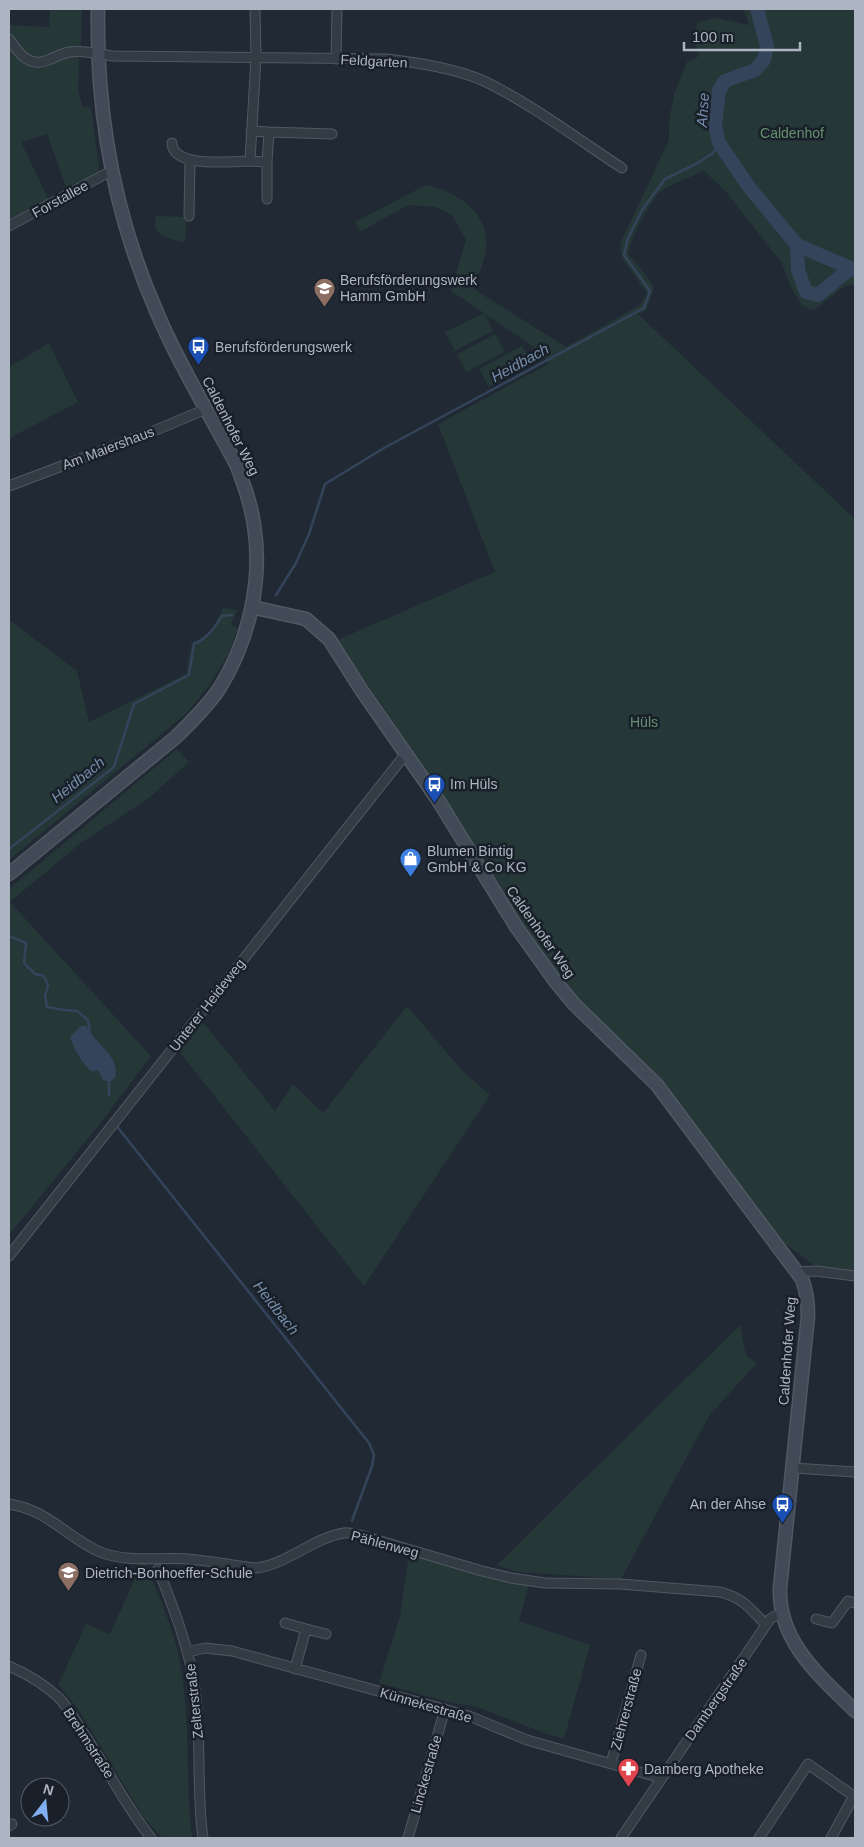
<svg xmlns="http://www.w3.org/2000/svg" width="864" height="1847" viewBox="0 0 864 1847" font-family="Arial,sans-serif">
<rect width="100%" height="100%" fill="#202934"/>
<path fill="#253737" d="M 50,9 L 82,9 L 81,47 L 62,49 L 37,59 C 22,54 9,41 9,25 L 49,27 Z
M 744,9 L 855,9 L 855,284 L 845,286 L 814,310 L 802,306 L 790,285 L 781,262 L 726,192 L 704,171 C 691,177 670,184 659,193 C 651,200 628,243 628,254 L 639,266 L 654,287 L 646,311 L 638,314 L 855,519 L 855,1271 L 817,1267 L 783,1242 L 677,1106 L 560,980 L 521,927 L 412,750 L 337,640 L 495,572 L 438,424 L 548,364 L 541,352 L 485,314 L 493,331 L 455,351 L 445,332 L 484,313 L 451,291 L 466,240 L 452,215 L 435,207 L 408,205 L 360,232 L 355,222 L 426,185 C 456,191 491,213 486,249 C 484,263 478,276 474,289 L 566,347 L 640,305 L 647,293 L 622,258 L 620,244 L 669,140 L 669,121 L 674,94 L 687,62 L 699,56 L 694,39 L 698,22 L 714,18 L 749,25 Z
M 9,47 C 20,65 30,72 52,63 C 56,61 62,57 67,57 C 70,56 75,57 79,58 L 78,91 L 83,107 L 91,108 L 101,181 L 67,190 L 47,134 L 21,142 L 49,200 L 9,220 Z
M 156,216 L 187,217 L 185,242 C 176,241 160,238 156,228 C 155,225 155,220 156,216 Z
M 495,334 L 505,352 L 466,372 L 457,354 Z
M 49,343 L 78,402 L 10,438 L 9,436 L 9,367 Z
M 522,346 L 532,364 L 489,387 L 479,369 Z
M 223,608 L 237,610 L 231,625 L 238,628 L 228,655 L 209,686 L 187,713 L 9,860 L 9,620 L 77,671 L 89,722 L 186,674 L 192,642 C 211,635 214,626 223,608 Z
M 177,749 L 189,762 L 149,798 L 81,843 L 10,902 L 151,1056 L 98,1126 L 9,1235 L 9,889 Z
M 407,1006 L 461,1069 L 490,1095 L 364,1286 L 179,1051 L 203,1022 L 275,1111 L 293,1084 L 323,1113 Z
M 740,1325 L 746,1355 L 757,1363 L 709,1416 L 621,1579 L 517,1572 L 497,1565 Z
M 409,1553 L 529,1584 L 519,1621 L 590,1645 L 564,1739 L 544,1733 L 477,1707 L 449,1702 L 379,1683 L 400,1616 Z
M 143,1560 L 148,1562 L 146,1564 C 158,1596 174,1628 180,1662 C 191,1720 185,1780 192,1838 L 162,1838 L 144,1818 L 78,1709 L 58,1685 L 86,1624 L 110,1634 Z"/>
<path fill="#34445b" d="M 81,1026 L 86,1026 C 96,1045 121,1056 115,1078 L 109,1082 L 103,1080 L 98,1070 L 92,1072 C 82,1063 74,1050 70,1037 Z"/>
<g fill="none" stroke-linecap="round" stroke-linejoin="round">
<path stroke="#34445b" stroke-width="2.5" d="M 276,595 L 296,563 L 309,534 L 325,484 L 384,448 L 644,308 L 650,291 L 624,255 L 628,238 L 642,210 L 665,179 L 696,164 L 713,153 L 719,143
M 9,849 L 114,767 L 134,704 L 189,675 L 194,644 C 207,639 214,628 222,616 L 232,615
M 9,936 L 26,943 L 24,963 L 35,974 L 44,976 L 48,986 L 45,995 L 47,1007 L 65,1010 L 77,1011 L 88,1020 L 90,1034
M 109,1095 L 109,1082
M 115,1124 L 369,1443 L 374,1455 L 372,1466 L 352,1521"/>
<path stroke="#34445b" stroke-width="14" d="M 757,9 L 767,46 L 764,60 L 755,70 L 725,81 L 719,90 L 715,125 L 719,143 L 749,187 L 797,245 L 855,270
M 797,245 L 798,270 L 806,292 L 818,295 L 851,268"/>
<defs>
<path id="street" d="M 9,39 C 19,53 28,68 48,60 C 56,57 62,53 70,52 C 84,50 99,54 113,56 L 387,59 C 419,63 454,68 484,81 C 530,103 579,140 622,168
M 336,59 L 337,9
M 269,132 L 332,134
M 172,143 C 173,169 232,161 250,161 L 256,57 L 255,9
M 250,161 L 267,162 L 269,132 L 251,131
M 267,162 L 267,199
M 189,216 L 190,161
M 9,226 L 111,171
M 9,486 L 149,433 L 206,409
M 9,1256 L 400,761 L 407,755
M 798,1272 L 816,1271 L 855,1276
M 793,1468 L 855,1472
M 9,1504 C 49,1510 67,1538 100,1552 C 127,1563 160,1557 188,1559 C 211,1561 234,1566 257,1568 C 289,1563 313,1538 344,1533 C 349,1532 355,1534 360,1535 L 482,1571 L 511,1578 L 545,1583 L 620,1584 L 720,1592 C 743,1598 750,1608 766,1625
M 158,1569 C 174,1609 189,1647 195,1690 C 202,1739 196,1789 203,1838
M 816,1619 L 832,1623 L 848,1601 L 855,1603
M 285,1623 L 306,1629 L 295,1669
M 306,1629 L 326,1634
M 188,1652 L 205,1648 L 232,1651 L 469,1716 L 527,1740 L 661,1778
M 9,1666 C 27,1674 43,1683 58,1697 C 67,1706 73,1717 80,1728 C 105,1764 124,1804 151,1838
M 611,1763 L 641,1655
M 9,1826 L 12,1824
M 408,1838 L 445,1709
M 621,1838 L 766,1625 L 770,1619 L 781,1613
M 759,1838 L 808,1764 L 855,1797
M 831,1838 L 854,1796"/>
<path id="secondary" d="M 252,607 L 306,619 L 329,639 L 362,691 L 438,800 L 517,928 L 555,981 L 574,1004 L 657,1085 L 802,1279 C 807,1292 808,1303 808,1316 L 780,1588 C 778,1642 820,1676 855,1711
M 9,874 L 176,737 C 191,722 207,707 219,689 C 249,641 263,580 254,525 C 251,504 244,485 237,466 C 211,416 180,367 158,315 C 115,218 96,115 98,9"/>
</defs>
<use href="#street" stroke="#515863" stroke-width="11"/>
<use href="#secondary" stroke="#515863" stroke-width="15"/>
<use href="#street" stroke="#333b45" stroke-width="9"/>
<use href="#secondary" stroke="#414a57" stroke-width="12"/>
</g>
<defs>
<symbol id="school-pin" viewBox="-11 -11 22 30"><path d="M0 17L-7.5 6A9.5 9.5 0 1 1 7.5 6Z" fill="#8d6e63" stroke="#192029"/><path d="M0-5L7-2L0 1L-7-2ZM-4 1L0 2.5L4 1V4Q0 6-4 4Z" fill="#fff"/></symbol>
<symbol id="bus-pin" viewBox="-11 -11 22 30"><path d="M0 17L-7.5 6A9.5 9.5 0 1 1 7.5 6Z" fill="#1a4fb4" stroke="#192029"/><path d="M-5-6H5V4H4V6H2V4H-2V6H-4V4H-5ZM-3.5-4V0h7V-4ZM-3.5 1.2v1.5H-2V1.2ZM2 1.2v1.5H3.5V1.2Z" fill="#fff"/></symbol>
<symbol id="shop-pin" viewBox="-11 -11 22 30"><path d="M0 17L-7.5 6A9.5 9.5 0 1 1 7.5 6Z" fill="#3f7fe0" stroke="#192029"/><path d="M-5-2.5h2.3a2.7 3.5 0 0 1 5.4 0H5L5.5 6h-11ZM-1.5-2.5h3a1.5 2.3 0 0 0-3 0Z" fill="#fff"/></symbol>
<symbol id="pharmacy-pin" viewBox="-11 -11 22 30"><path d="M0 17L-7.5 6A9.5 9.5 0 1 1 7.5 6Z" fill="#e0444e" stroke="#192029"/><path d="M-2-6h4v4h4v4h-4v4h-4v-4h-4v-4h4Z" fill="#fff"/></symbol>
</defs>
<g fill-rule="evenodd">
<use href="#school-pin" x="312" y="276" width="25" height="34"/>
<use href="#bus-pin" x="186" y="334" width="25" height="34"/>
<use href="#bus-pin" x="422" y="772" width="25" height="34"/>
<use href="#shop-pin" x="398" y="846" width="25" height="34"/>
<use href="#bus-pin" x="770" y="1492" width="25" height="34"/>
<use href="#school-pin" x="56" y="1560" width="25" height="34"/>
<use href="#pharmacy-pin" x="616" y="1756" width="25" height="34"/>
</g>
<g text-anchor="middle" stroke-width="5" stroke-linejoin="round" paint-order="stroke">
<g font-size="14" fill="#adb5c2" stroke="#192029">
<text transform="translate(374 61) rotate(3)" y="5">Feldgarten</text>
<text transform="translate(60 199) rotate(-29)" y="5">Forstallee</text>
<text transform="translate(231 426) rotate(63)" y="5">Caldenhofer Weg</text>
<text transform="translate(108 448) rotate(-21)" y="5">Am Maiershaus</text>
<text transform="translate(541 932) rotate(55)" y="5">Caldenhofer Weg</text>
<text transform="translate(207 1005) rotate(-52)" y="5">Unterer Heideweg</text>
<text transform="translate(787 1351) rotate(-86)" y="5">Caldenhofer Weg</text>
<text transform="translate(385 1544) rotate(15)" y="5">Pählenweg</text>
<text transform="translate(716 1699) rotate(-55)" y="5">Dambergstraße</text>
<text transform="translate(194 1701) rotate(-96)" y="5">Zelterstraße</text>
<text transform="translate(426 1705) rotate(16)" y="5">Künnekestraße</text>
<text transform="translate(626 1709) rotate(-75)" y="5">Ziehrerstraße</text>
<text transform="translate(89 1743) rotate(57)" y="5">Brehmstraße</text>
<text transform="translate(426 1774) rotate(-74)" y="5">Linckestraße</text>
</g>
<g font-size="14" fill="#66906f" stroke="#192029">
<text x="792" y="138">Caldenhof</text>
<text x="644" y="727">Hüls</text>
</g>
<g font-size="14" fill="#adb5c2" stroke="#192029" text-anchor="start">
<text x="340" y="285">Berufsförderungswerk<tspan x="340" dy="16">Hamm GmbH</tspan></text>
<text x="215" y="352">Berufsförderungswerk</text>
<text x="450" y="789">Im Hüls</text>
<text x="427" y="856">Blumen Bintig<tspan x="427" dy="16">GmbH &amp; Co KG</tspan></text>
<text x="766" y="1509" text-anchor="end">An der Ahse</text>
<text x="85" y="1578">Dietrich-Bonhoeffer-Schule</text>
<text x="644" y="1774">Damberg Apotheke</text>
</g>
<g font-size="15" font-style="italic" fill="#768daa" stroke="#192029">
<text transform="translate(703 110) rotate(-86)" y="5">Ahse</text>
<text transform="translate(520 363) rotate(-29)" y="5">Heidbach</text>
<text transform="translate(78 780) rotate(-39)" y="5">Heidbach</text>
<text transform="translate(276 1308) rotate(52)" y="5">Heidbach</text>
</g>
</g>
<rect width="864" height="1847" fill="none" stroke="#adb5c2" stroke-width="20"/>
<g transform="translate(45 1802) rotate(16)"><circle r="24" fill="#192029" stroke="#545c66"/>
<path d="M0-4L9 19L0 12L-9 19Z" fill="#82aff1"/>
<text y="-8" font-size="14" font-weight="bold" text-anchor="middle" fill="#adb5c2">N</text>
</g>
<path d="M684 42v8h116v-8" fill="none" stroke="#adb5c2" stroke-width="2.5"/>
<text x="692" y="42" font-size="15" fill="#adb5c2" stroke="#192029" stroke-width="4" paint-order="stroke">100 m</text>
</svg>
